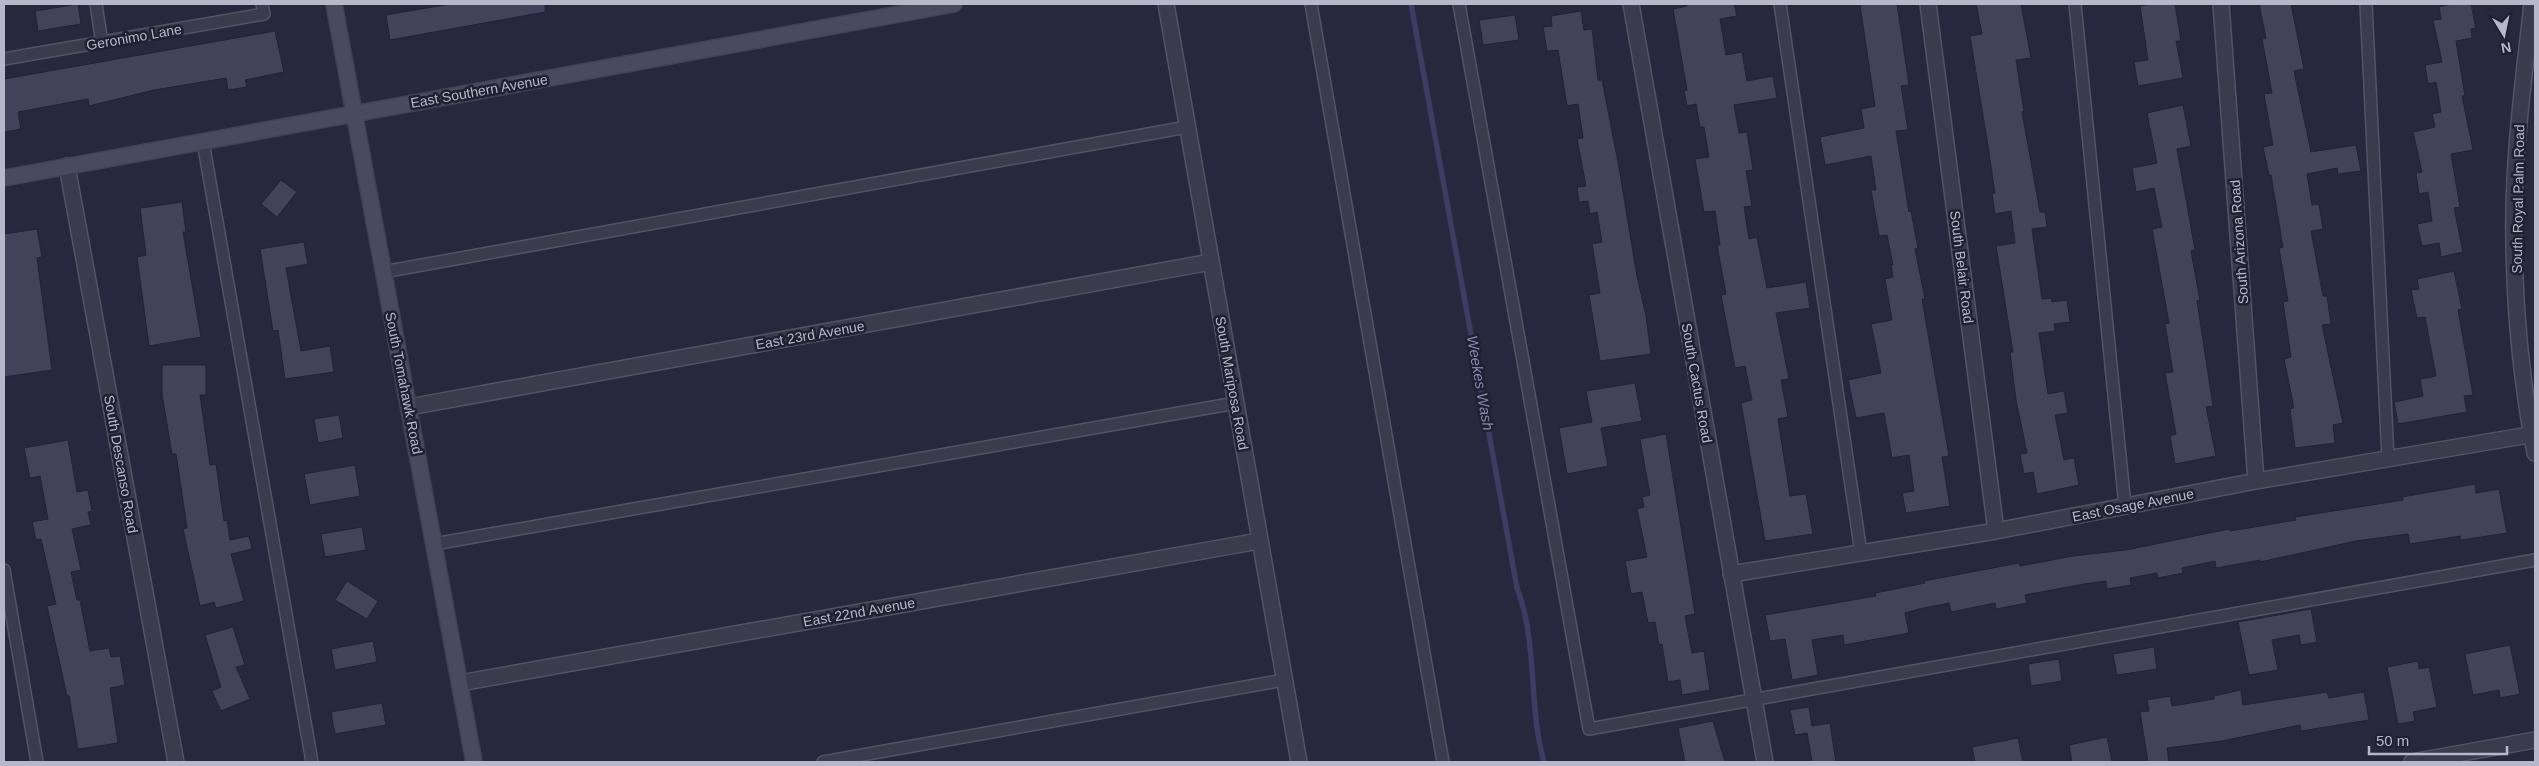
<svg xmlns="http://www.w3.org/2000/svg" width="2539" height="766" viewBox="0 0 2539 766" font-family="Arial,sans-serif">
<rect width="100%" height="100%" fill="#27273e"/>
<g fill="none" stroke-linecap="round" stroke-linejoin="round">
<path stroke="#3d3c63" stroke-width="5.5" d="M 1411,4 L 1517,588 C 1538,642 1528,706 1544,762"/>
</g>
<path fill="#42425b" stroke="#222235" d="M 78,4 L 81,24 L 38,31 L 35,11 Z
M 450,4 L 545,4 L 545,12 L 390,40 L 386,15 Z
M 1687,4 L 1734,4 L 1737,16 L 1720,19 L 1726,55 L 1742,52 L 1747,81 L 1773,76 L 1777,98 L 1734,105 L 1739,133 L 1747,132 L 1753,170 L 1746,171 L 1752,206 L 1744,207 L 1749,239 L 1757,237 L 1767,288 L 1806,282 L 1810,308 L 1776,313 L 1789,379 L 1781,380 L 1788,417 L 1778,419 L 1790,496 L 1806,494 L 1813,534 L 1765,541 L 1741,403 L 1752,400 L 1745,366 L 1735,368 L 1721,295 L 1726,294 L 1717,245 L 1720,245 L 1715,211 L 1704,212 L 1695,159 L 1709,157 L 1704,127 L 1700,127 L 1696,104 L 1687,106 L 1684,91 L 1687,90 L 1673,9 L 1687,6 Z
M 1868,4 L 1897,4 L 1909,85 L 1901,86 L 1908,130 L 1896,131 L 1909,212 L 1911,211 L 1918,248 L 1915,249 L 1925,299 L 1922,299 L 1949,456 L 1942,457 L 1950,506 L 1906,513 L 1902,493 L 1914,491 L 1909,455 L 1892,458 L 1884,413 L 1856,418 L 1848,380 L 1881,373 L 1871,324 L 1892,320 L 1885,279 L 1893,277 L 1891,265 L 1893,265 L 1887,235 L 1879,236 L 1871,190 L 1876,190 L 1871,156 L 1825,165 L 1820,137 L 1864,128 L 1861,109 L 1875,106 L 1860,5 Z
M 1976,4 L 2021,4 L 2031,58 L 2016,60 L 2024,111 L 2022,112 L 2040,212 L 2045,212 L 2047,227 L 2032,229 L 2042,299 L 2051,298 L 2052,302 L 2067,300 L 2070,322 L 2054,324 L 2055,331 L 2039,333 L 2048,394 L 2064,391 L 2068,413 L 2055,415 L 2064,460 L 2074,458 L 2079,485 L 2037,494 L 2033,472 L 2024,474 L 2020,454 L 2027,453 L 2016,400 L 2010,352 L 2013,352 L 1996,246 L 2015,243 L 2011,211 L 1995,214 L 1992,194 L 1995,193 L 1987,140 L 1970,36 L 1982,34 Z
M 2151,4 L 2175,4 L 2181,41 L 2176,41 L 2183,78 L 2138,86 L 2134,62 L 2148,60 L 2140,6 Z
M 2259,4 L 2291,4 L 2304,69 L 2294,71 L 2311,152 L 2356,145 L 2361,171 L 2338,174 L 2337,168 L 2307,174 L 2312,205 L 2319,204 L 2323,229 L 2311,231 L 2323,296 L 2327,296 L 2331,324 L 2322,325 L 2343,423 L 2333,425 L 2335,443 L 2295,448 L 2290,409 L 2294,408 L 2284,359 L 2291,357 L 2283,302 L 2288,301 L 2279,248 L 2283,247 L 2271,175 L 2269,175 L 2263,147 L 2273,145 L 2264,94 L 2272,93 L 2262,39 L 2266,38 Z
M 2452,4 L 2471,4 L 2476,28 L 2471,29 L 2472,38 L 2456,41 L 2465,96 L 2462,96 L 2473,150 L 2451,154 L 2460,207 L 2454,208 L 2463,252 L 2441,257 L 2439,243 L 2422,246 L 2417,224 L 2432,221 L 2428,192 L 2419,194 L 2416,173 L 2422,172 L 2413,132 L 2435,127 L 2432,114 L 2441,112 L 2436,82 L 2428,84 L 2425,65 L 2442,62 L 2433,20 L 2441,19 L 2439,7 Z
M 1581,11 L 1584,30 L 1592,29 L 1598,80 L 1602,80 L 1619,167 L 1637,276 L 1646,316 L 1651,354 L 1600,361 L 1589,295 L 1600,293 L 1592,244 L 1602,242 L 1597,212 L 1590,214 L 1588,201 L 1579,202 L 1577,187 L 1586,186 L 1577,139 L 1583,138 L 1578,104 L 1567,106 L 1558,50 L 1547,51 L 1543,27 L 1552,26 L 1551,16 Z
M 1515,15 L 1519,40 L 1483,45 L 1479,20 Z
M 275,31 L 284,72 L 245,80 L 247,87 L 228,90 L 226,78 L 154,90 L 89,106 L 88,99 L 18,112 L 21,129 L 4,132 L 4,79 Z
M 2183,105 L 2191,146 L 2177,149 L 2195,250 L 2191,251 L 2200,300 L 2197,301 L 2213,406 L 2206,407 L 2216,456 L 2175,464 L 2170,436 L 2176,434 L 2165,373 L 2173,372 L 2165,324 L 2169,323 L 2152,229 L 2162,227 L 2154,188 L 2136,192 L 2132,168 L 2157,163 L 2147,113 Z
M 281,180 L 297,192 L 277,217 L 261,204 Z
M 182,202 L 186,232 L 183,232 L 201,337 L 149,346 L 137,257 L 146,255 L 140,208 Z
M 37,229 L 42,257 L 37,258 L 52,370 L 4,377 L 4,234 Z
M 304,242 L 308,264 L 286,268 L 301,351 L 330,346 L 334,372 L 285,379 L 278,330 L 273,331 L 260,249 Z
M 2454,271 L 2462,309 L 2458,310 L 2473,395 L 2464,396 L 2467,412 L 2398,424 L 2394,402 L 2423,396 L 2420,379 L 2436,376 L 2425,317 L 2417,318 L 2411,290 L 2419,289 L 2417,279 Z
M 162,365 L 206,365 L 206,395 L 200,395 L 210,465 L 216,464 L 224,521 L 227,520 L 230,540 L 249,536 L 252,549 L 231,554 L 244,601 L 216,608 L 214,602 L 200,606 L 183,529 L 187,528 L 176,454 L 172,454 L 162,394 Z
M 1635,383 L 1642,421 L 1601,428 L 1608,466 L 1567,474 L 1559,428 L 1592,422 L 1586,391 Z
M 339,415 L 343,438 L 318,443 L 314,419 Z
M 1666,434 L 1695,614 L 1685,616 L 1692,653 L 1704,651 L 1710,690 L 1682,695 L 1680,680 L 1668,682 L 1662,644 L 1659,645 L 1655,622 L 1648,623 L 1642,592 L 1631,594 L 1625,561 L 1647,557 L 1637,509 L 1644,507 L 1642,497 L 1650,495 L 1640,439 Z
M 68,440 L 77,492 L 88,490 L 92,511 L 88,512 L 91,525 L 72,529 L 81,570 L 71,572 L 77,600 L 80,600 L 90,651 L 109,648 L 111,657 L 120,656 L 125,685 L 110,688 L 118,743 L 78,749 L 69,696 L 67,696 L 47,606 L 56,604 L 41,539 L 36,540 L 32,522 L 48,519 L 40,476 L 30,478 L 24,448 Z
M 355,465 L 360,496 L 310,505 L 304,474 Z
M 2475,484 L 2476,493 L 2499,489 L 2507,533 L 2461,540 L 2460,536 L 2410,544 L 2408,534 L 2356,541 L 2260,562 L 2260,560 L 2216,568 L 2215,561 L 2182,568 L 2183,573 L 2158,578 L 2157,573 L 2130,578 L 2131,585 L 2107,589 L 2106,581 L 2084,584 L 2025,595 L 2027,603 L 1996,609 L 1995,603 L 1951,612 L 1949,603 L 1919,609 L 1905,613 L 1909,633 L 1844,645 L 1843,635 L 1812,640 L 1818,675 L 1792,680 L 1785,639 L 1770,641 L 1765,615 L 1876,596 L 1875,593 L 1925,583 L 1924,581 L 2019,563 L 2020,566 L 2073,556 L 2126,550 L 2229,529 L 2230,531 L 2296,520 L 2295,517 L 2403,500 L 2402,497 Z
M 362,527 L 366,550 L 325,557 L 321,534 Z
M 347,581 L 378,601 L 367,619 L 335,600 Z
M 2311,609 L 2317,642 L 2301,645 L 2299,635 L 2272,640 L 2278,670 L 2249,675 L 2238,622 Z
M 233,627 L 245,665 L 236,667 L 250,699 L 221,711 L 212,691 L 221,687 L 205,635 Z
M 373,641 L 377,662 L 335,670 L 331,649 Z
M 2510,645 L 2520,694 L 2500,698 L 2499,690 L 2473,695 L 2465,654 Z
M 2154,647 L 2157,669 L 2117,675 L 2113,654 Z
M 2059,659 L 2062,681 L 2031,686 L 2028,664 Z
M 2418,661 L 2419,669 L 2429,667 L 2437,707 L 2413,712 L 2415,721 L 2398,724 L 2387,667 Z
M 2241,690 L 2243,705 L 2327,692 L 2329,698 L 2364,692 L 2369,720 L 2301,731 L 2300,725 L 2222,741 L 2167,748 L 2169,762 L 2148,762 L 2140,712 L 2149,711 L 2147,700 L 2170,696 L 2172,706 L 2214,699 L 2214,696 Z
M 382,703 L 386,725 L 335,734 L 331,712 Z
M 1809,707 L 1812,726 L 1830,723 L 1836,762 L 1812,762 L 1807,733 L 1795,735 L 1790,710 Z
M 1713,721 L 1725,762 L 1685,762 L 1678,728 Z
M 2107,737 L 2112,762 L 2072,762 L 2069,745 Z
M 2018,738 L 2023,762 L 1975,762 L 1972,747 Z"/>
<g fill="none" stroke-linecap="round" stroke-linejoin="round">
<defs>
<path id="lane" d="M 96,4 L 102,43
M 1311,4 L 1443,762
M 1459,4 L 1589,729 L 2535,560
M 1780,4 L 1861,553
M 2075,4 L 2125,506
M 2366,4 L 2388,459
M 4,59 L 264,14 L 262,4
M 203,142 L 312,762
M 383,272 L 1187,127
M 434,544 L 1236,403
M 4,570 L 37,762
M 823,762 L 1284,680"/>
<path id="street" d="M 1166,4 L 1299,762
M 1631,4 L 1765,762
M 1928,4 L 1996,531
M 2221,4 L 2256,481
M 2532,4 C 2523,84 2512,165 2514,246 C 2515,315 2522,385 2535,453
M 67,166 L 176,762
M 409,407 L 1211,262
M 1731,574 L 1996,531 L 2256,481 L 2535,434
M 460,683 L 1259,541
M 2412,762 L 2535,740"/>
<path id="secondary" d="M 334,4 L 474,762
M 4,178 L 954,4"/>
</defs>
<use href="#lane" stroke="#535366" stroke-width="14"/>
<use href="#street" stroke="#535366" stroke-width="18"/>
<use href="#secondary" stroke="#424154" stroke-width="18"/>
<use href="#lane" stroke="#3b3b4e" stroke-width="11"/>
<use href="#street" stroke="#3b3b4e" stroke-width="15"/>
<use href="#secondary" stroke="#4b4960" stroke-width="15"/>
</g>
<g text-anchor="middle" stroke-width="5" stroke-linejoin="round" paint-order="stroke">
<g font-size="14" fill="#b8b7c9" stroke="#202033">
<text transform="translate(134 37) rotate(-10)" y="5">Geronimo Lane</text>
<text transform="translate(479 91) rotate(-10)" y="5">East Southern Avenue</text>
<text transform="translate(2518 199) rotate(-89)" y="5">South Royal Palm Road</text>
<text transform="translate(2239 242) rotate(-94)" y="5">South Arizona Road</text>
<text transform="translate(1962 267) rotate(83)" y="5">South Belair Road</text>
<text transform="translate(810 335) rotate(-10)" y="5">East 23rd Avenue</text>
<text transform="translate(404 383) rotate(79)" y="5">South Tomahawk Road</text>
<text transform="translate(1232 383) rotate(80)" y="5">South Mariposa Road</text>
<text transform="translate(1697 383) rotate(80)" y="5">South Cactus Road</text>
<text transform="translate(121 464) rotate(80)" y="5">South Descanso Road</text>
<text transform="translate(2133 505) rotate(-11)" y="5">East Osage Avenue</text>
<text transform="translate(859 612) rotate(-10)" y="5">East 22nd Avenue</text>
</g>
<g font-size="15" font-style="italic" fill="#8988b2" stroke="#202033">
<text transform="translate(1480 383) rotate(80)" y="5">Weekes Wash</text>
</g>
</g>
<rect width="2539" height="766" fill="none" stroke="#b8b7c9" stroke-width="10"/>
<g transform="translate(2504 35) rotate(170)" stroke="#202033" stroke-width="4" paint-order="stroke">
<path d="M0-4L9 19L0 12L-9 19Z" fill="#b8b7c9"/>
<text y="-8" font-size="14" font-weight="bold" text-anchor="middle" fill="#b8b7c9">N</text>
</g>
<path d="M2369 746v8h138v-8" fill="none" stroke="#b8b7c9" stroke-width="2.5"/>
<text x="2376" y="746" font-size="15" fill="#b8b7c9" stroke="#202033" stroke-width="4" paint-order="stroke">50 m</text>
</svg>
